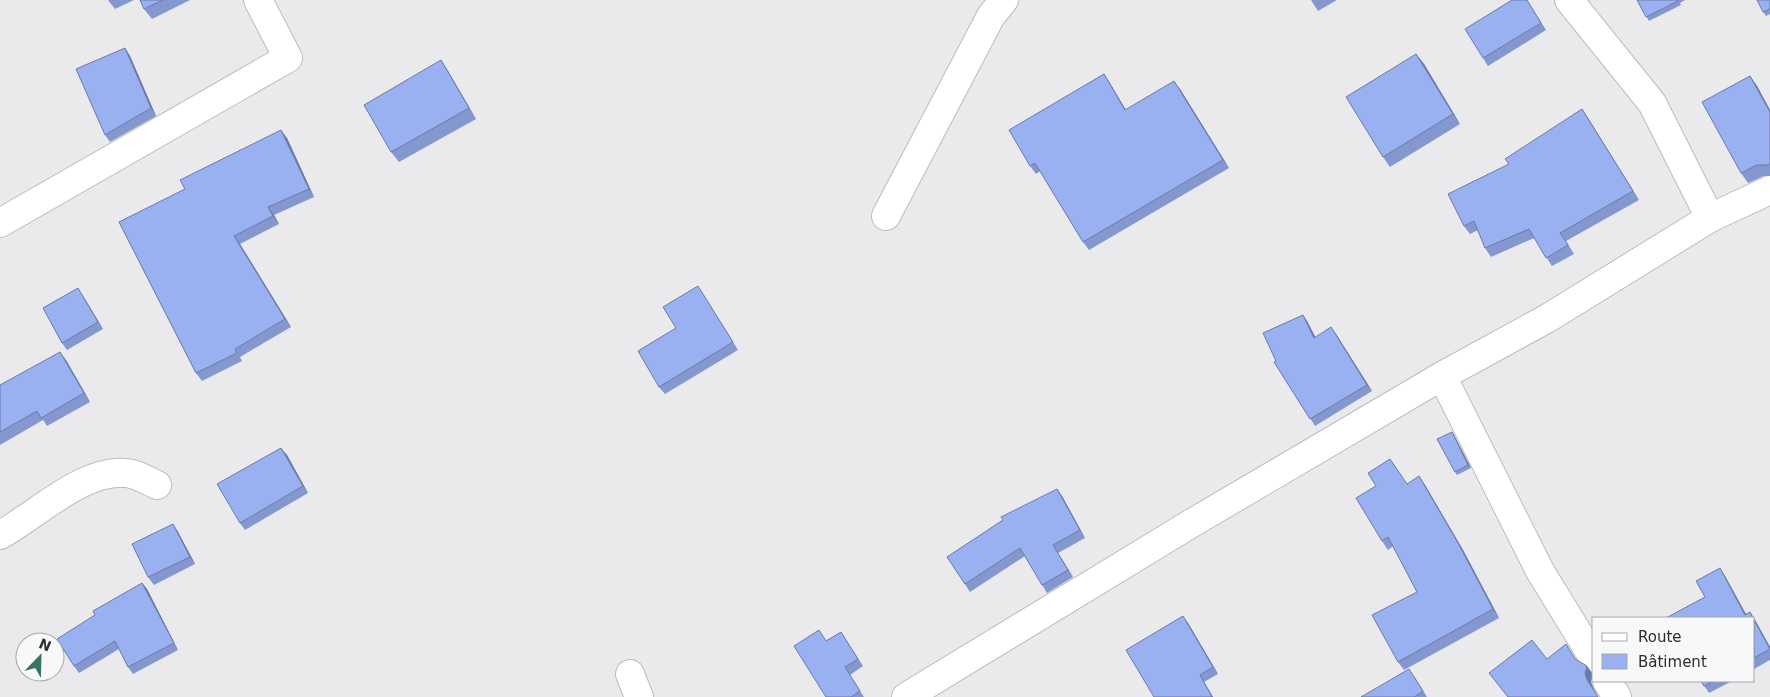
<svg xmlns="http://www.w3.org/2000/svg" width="1770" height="697" viewBox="0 0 1770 697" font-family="'DejaVu Sans',sans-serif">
<rect width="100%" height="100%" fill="#eaeaed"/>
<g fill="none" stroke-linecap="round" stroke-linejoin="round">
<defs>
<path id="street" d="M 1569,0 L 1652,103 L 1710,218
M 886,216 L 991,16 L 1004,0
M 0,223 L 288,58 L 258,0
M 1442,376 L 1540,571 L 1594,659
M 0,535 C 37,515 81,470 125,473 C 135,473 148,481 157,485
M 630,674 L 639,697
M 1607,681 L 1617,697
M 906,697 L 1192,523 L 1442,376 L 1548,318 L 1710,218 L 1770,190"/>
</defs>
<use href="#street" stroke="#bbbcbe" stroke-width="30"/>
<use href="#street" stroke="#fff" stroke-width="28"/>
</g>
<path fill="#8497cf" d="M 108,0 L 134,0 L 115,9 Z
M 140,0 L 190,0 L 152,19 L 144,9 Z
M 1311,0 L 1337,0 L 1318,11 Z
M 1512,0 L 1527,0 L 1546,30 L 1488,66 L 1483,58 Z
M 1637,0 L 1685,0 L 1680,3 L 1681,5 L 1649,21 Z
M 1770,0 L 1770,14 L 1766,16 L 1763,12 Z
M 125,48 L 130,56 L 156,116 L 110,142 L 105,135 Z
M 1416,54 L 1424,64 L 1460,124 L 1390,167 L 1383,157 Z
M 448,71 L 476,119 L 399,162 L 391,152 Z
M 1104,74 L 1126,110 L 1180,89 L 1229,168 L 1089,250 L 1083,242 L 1040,171 L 1036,174 L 1030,166 Z
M 1750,76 L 1757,86 L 1770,110 L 1770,176 L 1764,176 L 1748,183 L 1741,173 Z
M 1582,109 L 1639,200 L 1566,241 L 1574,254 L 1552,266 L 1534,238 L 1491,257 L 1485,248 L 1478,230 L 1470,234 L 1464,226 L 1509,164 Z
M 287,138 L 314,197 L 274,215 L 279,224 L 240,244 L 291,327 L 240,357 L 242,361 L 202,381 L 196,373 L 119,222 Z
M 703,294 L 738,350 L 665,394 L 659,387 L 676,328 Z
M 83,296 L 103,329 L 67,350 L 62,343 Z
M 1303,315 L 1307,321 L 1315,337 L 1336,334 L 1372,391 L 1315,426 L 1276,361 Z
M 66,360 L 90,402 L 47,426 L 43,420 L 0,445 L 0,385 Z
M 1452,432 L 1471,468 L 1457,475 L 1455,472 Z
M 287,455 L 308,493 L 245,530 L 240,523 Z
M 1407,484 L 1425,485 L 1463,550 L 1499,618 L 1404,670 L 1398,662 L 1417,592 L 1393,546 L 1388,550 L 1382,541 Z
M 1057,489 L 1062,496 L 1085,538 L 1058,553 L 1073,577 L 1047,593 L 1025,556 L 970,592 L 947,557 Z
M 173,524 L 178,532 L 195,564 L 154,585 L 148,577 Z
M 1725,576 L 1746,614 L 1750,612 L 1755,620 L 1770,647 L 1770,660 L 1754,669 L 1754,618 L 1705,597 Z
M 142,583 L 147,589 L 178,650 L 133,674 L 128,667 L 119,649 L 79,673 L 74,666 L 95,615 Z
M 1188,623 L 1218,674 L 1204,682 L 1213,697 L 1154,697 Z
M 841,632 L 863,666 L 850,675 L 864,697 L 826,697 L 827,641 Z
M 1414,676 L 1427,697 L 1361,697 Z
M 1701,681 L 1732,681 L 1709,693 Z"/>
<path fill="#6b7ba9" d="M 125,48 L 130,56 L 156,116 L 151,108 Z
M 1416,54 L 1424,64 L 1460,124 L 1453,114 Z
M 441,60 L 448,71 L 476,119 L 469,108 Z
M 1104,74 L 1110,83 L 1131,119 L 1125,110 Z
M 1750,76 L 1757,86 L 1770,110 L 1770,112 Z
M 1174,81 L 1180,89 L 1229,168 L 1223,160 Z
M 1582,109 L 1588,118 L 1639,200 L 1633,191 Z
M 281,130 L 287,138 L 314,197 L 309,189 Z
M 268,207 L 274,215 L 279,224 L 273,216 Z
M 234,236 L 240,244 L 291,327 L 285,319 Z
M 78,288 L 83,296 L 103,329 L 98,322 Z
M 1303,315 L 1307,321 L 1319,344 L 1314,338 Z
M 1331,327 L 1336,334 L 1372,391 L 1367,385 Z
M 60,352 L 66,360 L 90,402 L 84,393 Z
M 1452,432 L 1454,435 L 1471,468 L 1468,465 Z
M 281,448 L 287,455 L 308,493 L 303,486 Z
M 1419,476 L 1425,485 L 1463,550 L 1499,618 L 1493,609 Z
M 1057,489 L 1062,496 L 1085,538 L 1080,530 Z
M 173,524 L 178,532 L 195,564 L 190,557 Z
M 1053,545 L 1073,577 L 1068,570 Z
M 1720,568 L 1725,576 L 1748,618 L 1745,615 Z
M 142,583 L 147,589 L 178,650 L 174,643 Z
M 1750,612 L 1755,620 L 1770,647 L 1770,649 L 1754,620 L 1754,618 L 1753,618 Z
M 1183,616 L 1188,623 L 1218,674 L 1213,667 Z
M 1587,666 L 1593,674 L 1591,682 L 1594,689 L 1599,697 L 1587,680 L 1585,673 Z
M 1200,675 L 1204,682 L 1213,697 L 1212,697 Z"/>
<path fill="#99b0f1" stroke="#6b7ba9" d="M 140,0 L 163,0 L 144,9 Z
M 1512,0 L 1527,0 L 1541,23 L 1483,58 L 1465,29 Z
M 1637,0 L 1678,0 L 1678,1 L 1646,17 Z
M 1757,0 L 1770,0 L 1770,9 L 1763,12 Z
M 125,48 L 151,108 L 105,135 L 76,69 Z
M 1416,54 L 1453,114 L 1383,157 L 1346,97 Z
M 441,60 L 469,108 L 391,152 L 364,105 Z
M 1104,74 L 1125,110 L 1174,81 L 1223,160 L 1083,242 L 1035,163 L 1030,166 L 1009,130 Z
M 1750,76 L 1770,112 L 1770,164 L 1768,165 L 1757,165 L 1741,173 L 1702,102 Z
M 1582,109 L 1633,191 L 1560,233 L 1568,245 L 1546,258 L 1529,229 L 1485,248 L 1474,221 L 1464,226 L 1448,194 L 1509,164 L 1505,159 Z
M 281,130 L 309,189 L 268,207 L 273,216 L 234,236 L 285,319 L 235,349 L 237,353 L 196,373 L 119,222 L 185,189 L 180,180 Z
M 698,286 L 733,342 L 659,387 L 638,351 L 676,328 L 663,307 Z
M 78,288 L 98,322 L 62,343 L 43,308 Z
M 1303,315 L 1314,338 L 1331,327 L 1367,385 L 1310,419 L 1274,362 L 1276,361 L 1263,333 Z
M 60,352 L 84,393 L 41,418 L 37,411 L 0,432 L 0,385 Z
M 1452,432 L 1468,465 L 1455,472 L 1437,439 Z
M 281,448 L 303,486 L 240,523 L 217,484 Z
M 1390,459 L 1407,484 L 1419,476 L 1457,541 L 1493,609 L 1398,662 L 1372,615 L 1417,592 L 1388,537 L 1382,541 L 1356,498 L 1376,486 L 1368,473 Z
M 1057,489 L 1080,530 L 1053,545 L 1068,570 L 1042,585 L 1020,548 L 965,584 L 947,557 L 1003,520 L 1001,517 Z
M 173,524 L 190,557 L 148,577 L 132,544 Z
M 1720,568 L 1745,615 L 1750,612 L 1753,618 L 1666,618 L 1705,597 L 1696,581 Z
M 142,583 L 174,643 L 128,667 L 115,641 L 74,666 L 57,639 L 95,615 L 93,611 Z
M 1183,616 L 1213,667 L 1200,675 L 1212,697 L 1154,697 L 1126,650 Z
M 1754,620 L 1770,649 L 1754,658 Z
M 819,630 L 826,641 L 841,632 L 858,659 L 845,667 L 860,691 L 851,697 L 826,697 L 794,646 Z
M 1532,640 L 1547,659 L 1566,644 L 1575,659 L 1587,666 L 1585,673 L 1587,680 L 1598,697 L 1508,697 L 1489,673 Z
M 1409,669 L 1423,691 L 1414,697 L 1361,697 Z
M 1701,681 L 1713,681 L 1704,686 Z"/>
<rect x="1592" y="617" width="162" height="65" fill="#f7f8fa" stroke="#a6a7a8"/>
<rect x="1602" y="633" width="25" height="8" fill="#ffffff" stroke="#a6a7a8"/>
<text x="1638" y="642" font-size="15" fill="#2d2d2e">Route</text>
<rect x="1602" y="654" width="25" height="15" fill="#99b0f1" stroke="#a6a7a8"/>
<text x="1638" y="667" font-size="15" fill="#2d2d2e">Bâtiment</text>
<g transform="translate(40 657) rotate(23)"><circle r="24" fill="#f7f8fa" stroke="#a6a7a8"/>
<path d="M0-4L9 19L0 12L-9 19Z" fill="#377460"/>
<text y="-8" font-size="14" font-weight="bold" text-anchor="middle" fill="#2d2d2e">N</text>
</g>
</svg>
